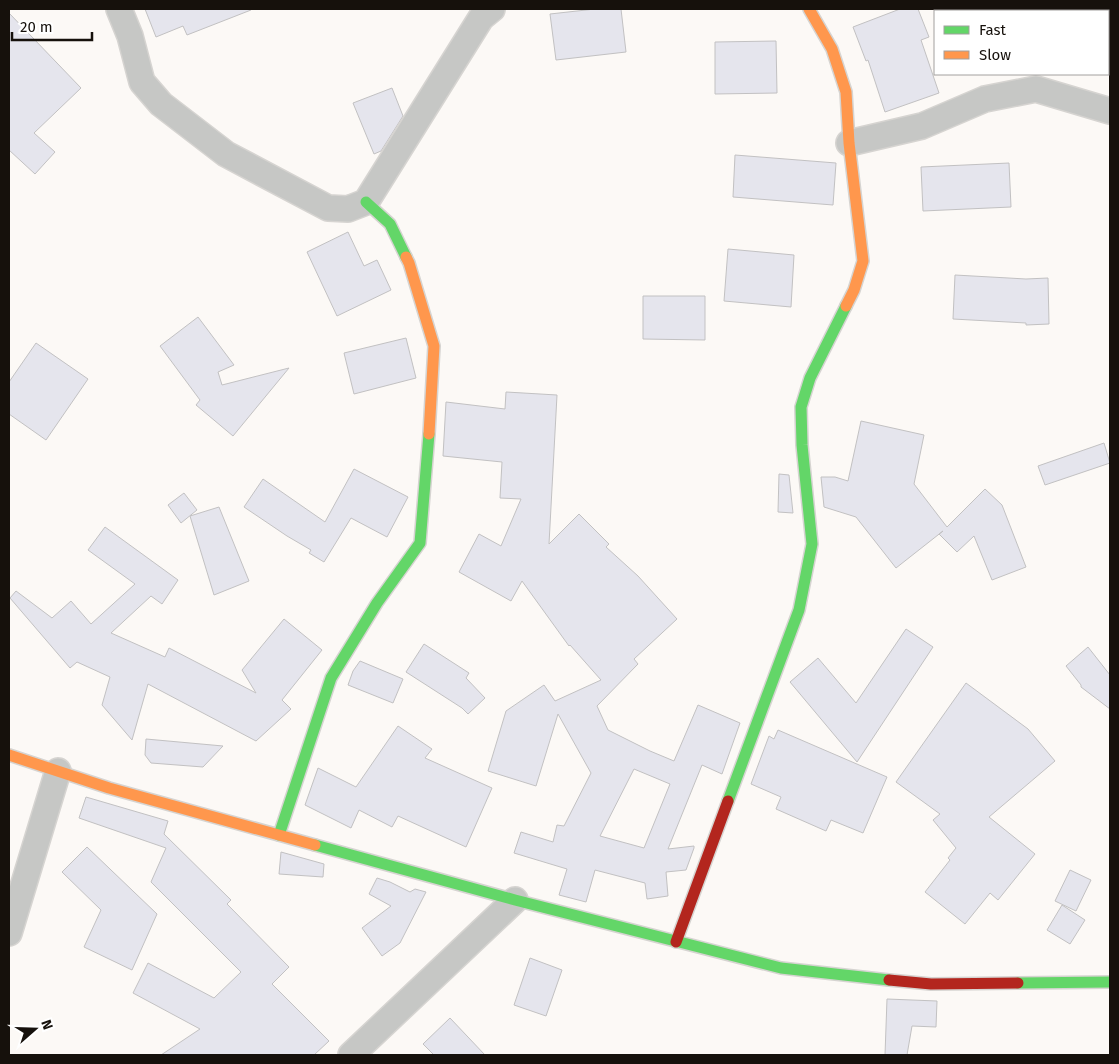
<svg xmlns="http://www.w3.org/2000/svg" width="1119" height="1064" viewBox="0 0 1119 1064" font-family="'Fira Sans',sans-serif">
<rect width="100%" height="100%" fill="#fcf9f6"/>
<path fill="#e5e5ed" stroke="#c2c1c2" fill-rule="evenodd" d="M 145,9 L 251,9 L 251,10 L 187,35 L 183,26 L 156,37 Z
M 595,9 L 621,9 L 626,52 L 556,60 L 550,14 Z
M 900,9 L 918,9 L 929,37 L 921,40 L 939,93 L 885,112 L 868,60 L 866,61 L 853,27 Z
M 9,13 L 81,88 L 34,133 L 55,152 L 35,174 L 9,150 Z
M 776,41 L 777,93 L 715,94 L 715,42 Z
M 392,88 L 403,116 L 381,151 L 374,154 L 353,103 Z
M 735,155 L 836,163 L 833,205 L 733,197 Z
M 1009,163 L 1011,207 L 923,211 L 921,167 Z
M 348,232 L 364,266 L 377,260 L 391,290 L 337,316 L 307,252 Z
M 728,249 L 794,255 L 791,307 L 724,301 Z
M 955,275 L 1026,279 L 1048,278 L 1049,324 L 1026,325 L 1026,323 L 953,319 Z
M 643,296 L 705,296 L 705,340 L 643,339 Z
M 198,317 L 234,365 L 218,372 L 222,385 L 289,368 L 233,436 L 196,405 L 200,400 L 160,346 Z
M 406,338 L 416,378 L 354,394 L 344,353 Z
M 36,343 L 88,379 L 46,440 L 9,414 L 9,382 Z
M 506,392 L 557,395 L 549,544 L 579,514 L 609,544 L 606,547 L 638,576 L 677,619 L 634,659 L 638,664 L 597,706 L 608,730 L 650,751 L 674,761 L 698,705 L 740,723 L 722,774 L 702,765 L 668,849 L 694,846 L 694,848 L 686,870 L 666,872 L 668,896 L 647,899 L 645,883 L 595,870 L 586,902 L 559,895 L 567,869 L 514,853 L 521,832 L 553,842 L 557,825 L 564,826 L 591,773 L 558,714 L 536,786 L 488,771 L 506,711 L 544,685 L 555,701 L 601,680 L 570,645 L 569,646 L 522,581 L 511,601 L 459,572 L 479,534 L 501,546 L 521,499 L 500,498 L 502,462 L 443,456 L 446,402 L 505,409 ZM 634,769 L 670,784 L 644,848 L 600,836 Z
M 861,421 L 924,435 L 914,484 L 947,527 L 985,489 L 1002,505 L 1026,567 L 992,580 L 974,536 L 957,552 L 939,534 L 943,531 L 896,568 L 856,517 L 824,507 L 821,477 L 835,477 L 848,481 Z
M 1104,443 L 1110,463 L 1045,485 L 1038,466 Z
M 354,469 L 408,497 L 387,537 L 351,518 L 324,562 L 309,553 L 311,550 L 287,536 L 244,507 L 263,479 L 325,522 Z
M 779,474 L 789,475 L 793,513 L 778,512 Z
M 184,493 L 197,510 L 181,523 L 168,505 Z
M 219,507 L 249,581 L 214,595 L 190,516 Z
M 105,527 L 178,580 L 162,604 L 151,596 L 111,633 L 165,657 L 169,648 L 256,693 L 242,670 L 284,619 L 322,650 L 282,700 L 291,709 L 256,741 L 148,684 L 132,740 L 102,705 L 110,677 L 77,662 L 70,668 L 10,598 L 16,591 L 52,618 L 71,601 L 91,624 L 135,584 L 88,550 Z
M 906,629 L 933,647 L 857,762 L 790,682 L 818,658 L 856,703 Z
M 424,644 L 469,673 L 466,678 L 485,698 L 468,714 L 462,708 L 406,672 Z
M 1088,647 L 1110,675 L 1110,709 L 1081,687 L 1081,685 L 1066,666 Z
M 360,661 L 403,679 L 393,703 L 348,685 L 353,671 Z
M 966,683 L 1028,729 L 1055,761 L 989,817 L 1035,854 L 998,900 L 990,893 L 965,924 L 925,892 L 950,860 L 948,858 L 956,848 L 933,820 L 940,814 L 896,782 Z
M 398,726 L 432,749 L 425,758 L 492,788 L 466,847 L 398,816 L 392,827 L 359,810 L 351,828 L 305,805 L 318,768 L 356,787 Z
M 778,730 L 887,777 L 863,833 L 831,820 L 826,831 L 776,809 L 781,797 L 751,784 L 769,736 L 774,739 Z
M 146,739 L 223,746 L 203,767 L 151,763 L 145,755 Z
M 86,797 L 168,821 L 164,834 L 231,900 L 227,904 L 289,967 L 272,984 L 329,1041 L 314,1055 L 161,1055 L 200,1029 L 133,993 L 148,963 L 214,998 L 241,972 L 151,882 L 166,848 L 79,818 Z
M 87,847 L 157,914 L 132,970 L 84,947 L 101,910 L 62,872 Z
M 281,852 L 324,864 L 323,877 L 279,874 Z
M 1070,870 L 1091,880 L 1076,911 L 1055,901 Z
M 377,878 L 390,882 L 410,892 L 415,889 L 426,892 L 400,943 L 382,956 L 362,928 L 391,906 L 369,894 Z
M 1062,905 L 1085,920 L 1070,944 L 1047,930 Z
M 530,958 L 562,970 L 546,1016 L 514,1005 Z
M 887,999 L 937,1001 L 936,1027 L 912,1026 L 907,1055 L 885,1055 Z
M 450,1018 L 485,1055 L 434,1055 L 423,1044 Z"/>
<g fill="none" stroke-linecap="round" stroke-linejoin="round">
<defs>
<path id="street" d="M 119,9 L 130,36 L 142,82 L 161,104 L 226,154 L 328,208 L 348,209 L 366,202 L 481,18 L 492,9
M 849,143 L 922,126 L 985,99 L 1036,89 L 1110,111
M 9,933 L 58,771
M 351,1055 L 515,900"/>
<path id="fast" d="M 366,202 L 390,224 L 406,257
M 728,801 L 799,610 L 812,544 L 802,445 L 801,407 L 810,378 L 846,306
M 279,835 L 331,678 L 377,603 L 420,543 L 429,434
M 315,845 L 515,900 L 781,968 L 889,980
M 1018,983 L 1110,982"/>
<path id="slow" d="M 809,9 L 832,49 L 846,92 L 849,143 L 863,261 L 854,290 L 846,306
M 406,257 L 409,263 L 434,346 L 429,434
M 9,755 L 109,788 L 315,845"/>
<path id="jam" d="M 676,942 L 728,801
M 889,980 L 931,984 L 1018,983"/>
</defs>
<use href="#street" stroke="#d6d4d1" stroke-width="28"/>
<use href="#fast" stroke="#d6d4d1" stroke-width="14"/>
<use href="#slow" stroke="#d6d4d1" stroke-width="14"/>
<use href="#jam" stroke="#d6d4d1" stroke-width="14"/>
<use href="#street" stroke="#c6c7c5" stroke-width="25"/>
<use href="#fast" stroke="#63d668" stroke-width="11"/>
<use href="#slow" stroke="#ff974d" stroke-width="11"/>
<use href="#jam" stroke="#b3261e" stroke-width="11"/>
</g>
<rect width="1119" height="1064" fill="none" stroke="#16110c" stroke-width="20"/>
<rect x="934" y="10" width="175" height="65" fill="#ffffff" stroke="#a2a09e"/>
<rect x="944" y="26" width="25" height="8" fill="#63d668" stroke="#a2a09e"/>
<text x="979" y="35" font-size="15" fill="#16110c">Fast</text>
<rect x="944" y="51" width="25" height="8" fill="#ff974d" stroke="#a2a09e"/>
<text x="979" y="60" font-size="15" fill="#16110c">Slow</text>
<g transform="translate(35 1029) rotate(70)" stroke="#ffffff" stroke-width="4" paint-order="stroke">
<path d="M0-4L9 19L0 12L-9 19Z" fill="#16110c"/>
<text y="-8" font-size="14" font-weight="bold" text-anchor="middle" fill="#16110c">N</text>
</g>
<path d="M12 32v8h80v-8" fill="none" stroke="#16110c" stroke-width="2.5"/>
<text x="20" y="32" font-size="15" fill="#16110c" stroke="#ffffff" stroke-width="4" paint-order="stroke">20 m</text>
</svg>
